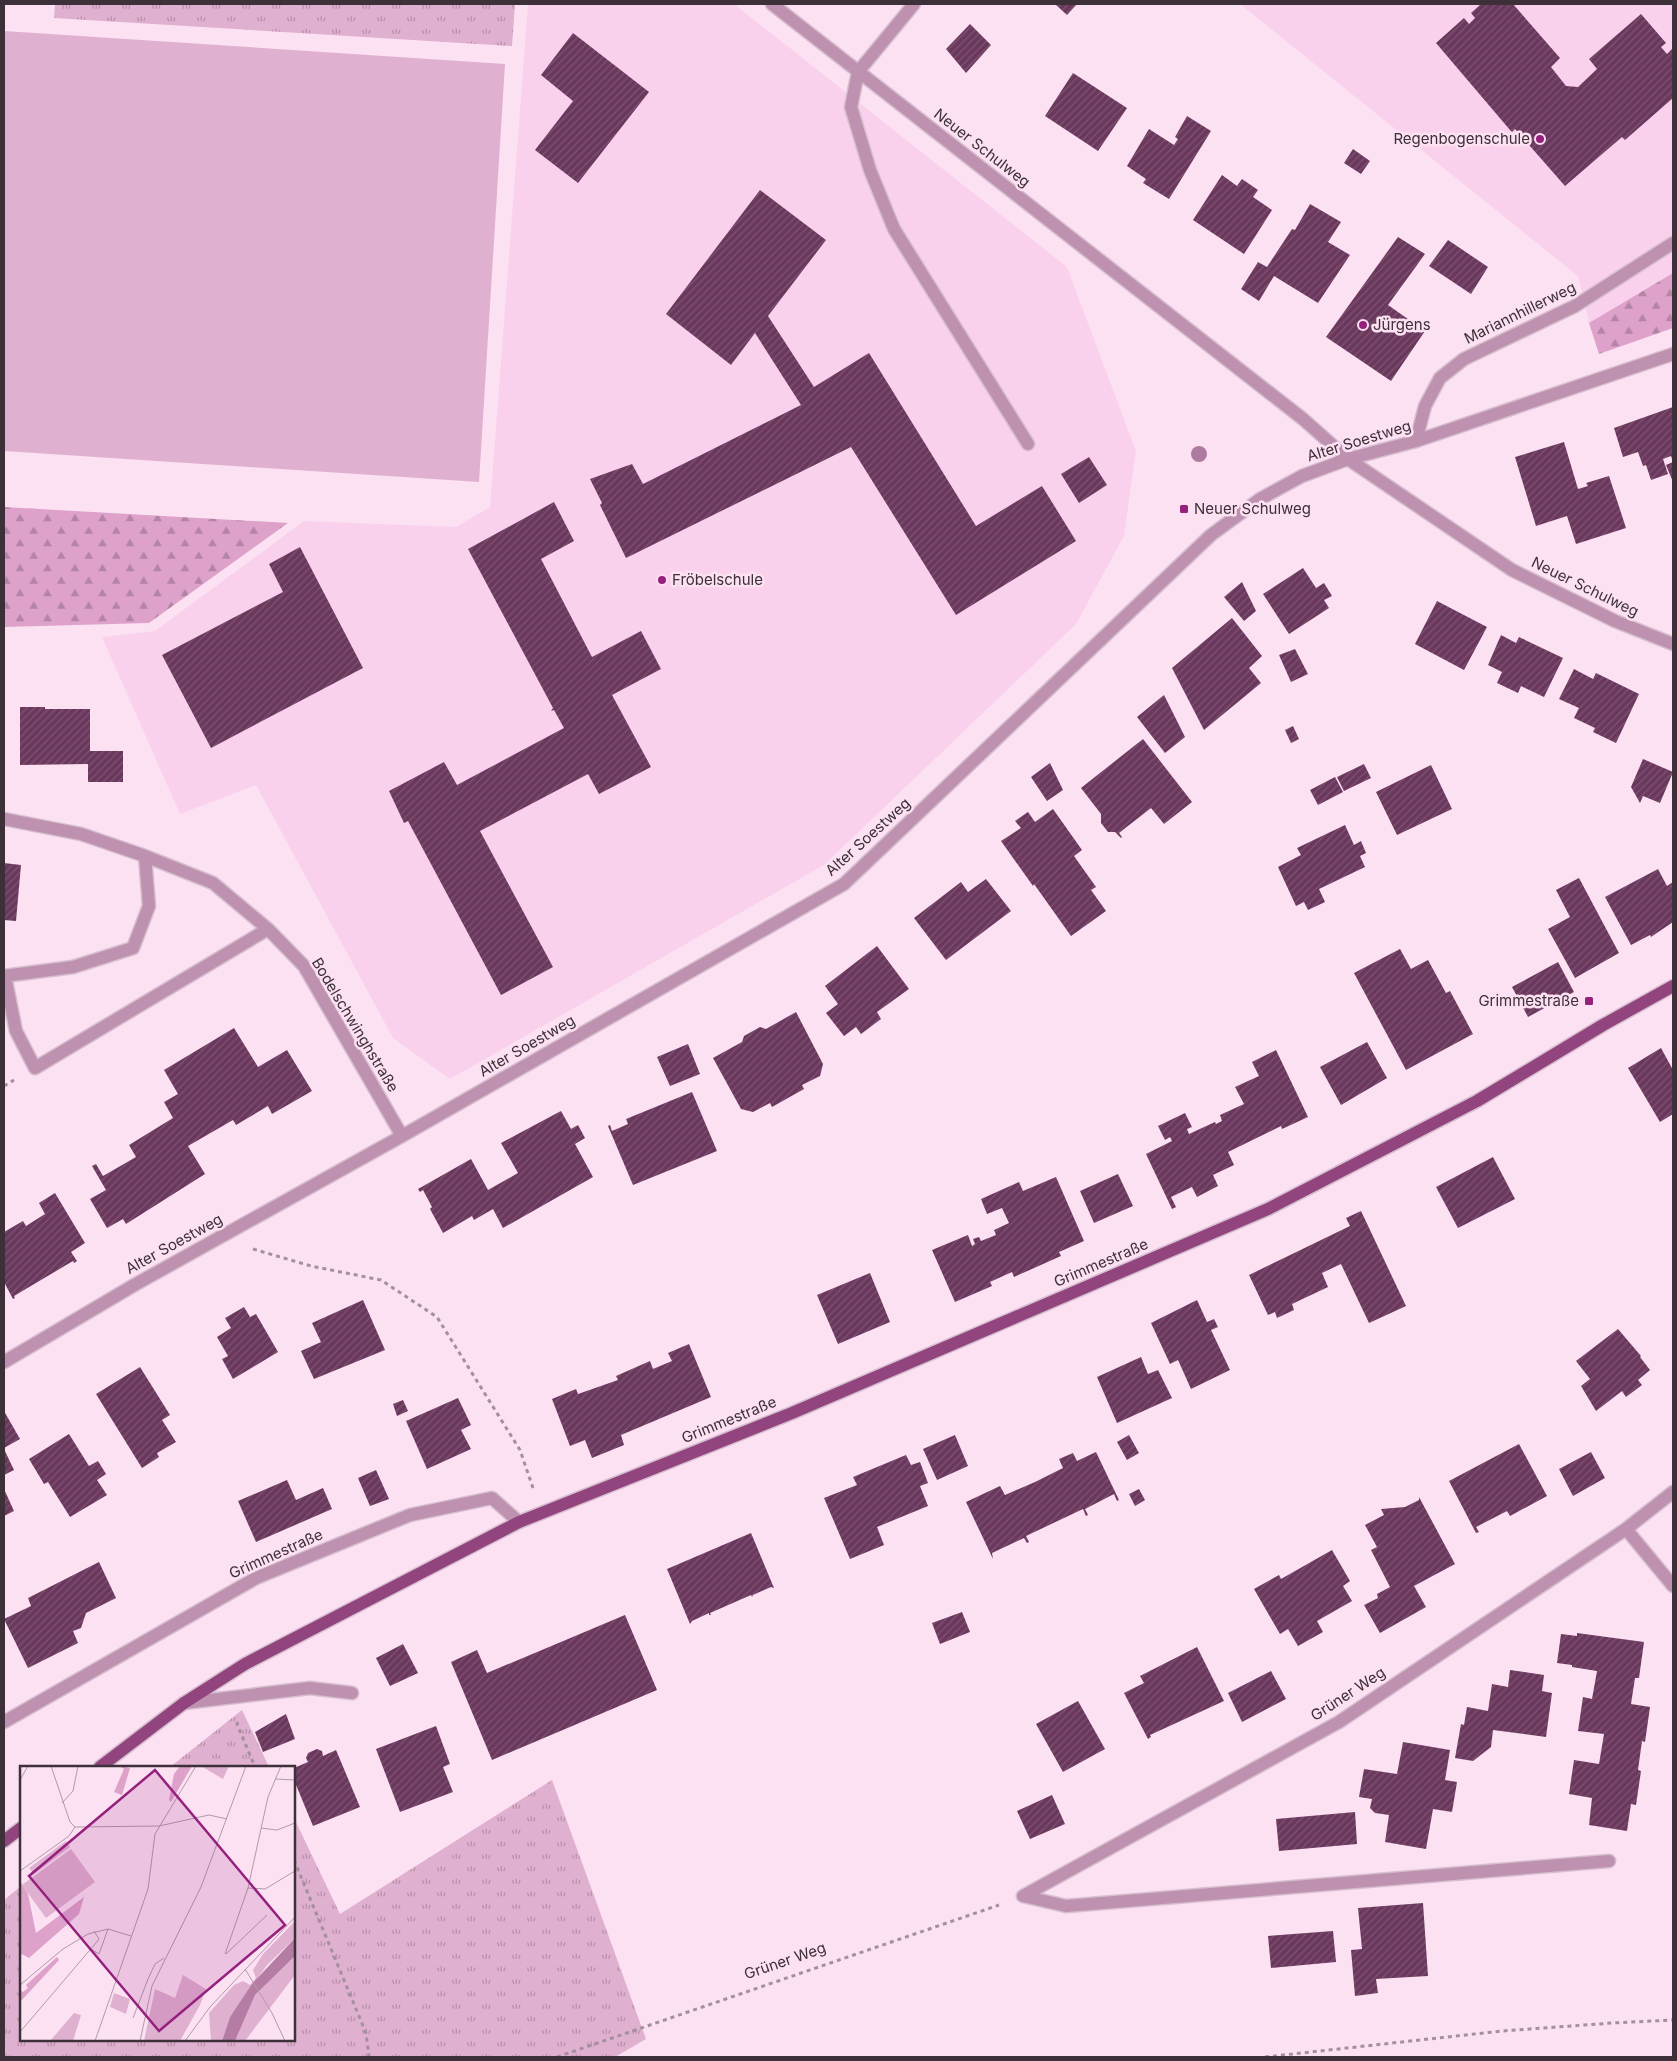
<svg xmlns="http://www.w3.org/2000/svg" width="1677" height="2061" viewBox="0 0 1677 2061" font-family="Inter,sans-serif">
<defs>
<pattern id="grass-tufts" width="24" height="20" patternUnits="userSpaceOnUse" patternTransform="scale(1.25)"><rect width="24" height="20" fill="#e0b0d0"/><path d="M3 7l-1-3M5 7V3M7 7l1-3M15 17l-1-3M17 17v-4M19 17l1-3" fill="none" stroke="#b790aa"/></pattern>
<pattern id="forest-firs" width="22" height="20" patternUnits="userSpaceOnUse" patternTransform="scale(1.25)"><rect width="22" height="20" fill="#dda1ca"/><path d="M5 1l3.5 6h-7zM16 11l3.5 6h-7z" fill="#b484a5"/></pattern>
<pattern id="building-hatch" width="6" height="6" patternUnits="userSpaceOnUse" patternTransform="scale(1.25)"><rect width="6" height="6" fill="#6b385d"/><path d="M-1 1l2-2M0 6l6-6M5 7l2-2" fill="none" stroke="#7d5372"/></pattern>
</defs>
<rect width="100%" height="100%" fill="#fce1f3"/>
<path fill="#fad1ec" d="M 528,4 L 734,4 L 1067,267 L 1136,451 L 1124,536 L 1076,624 L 824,865 L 450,1079 L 393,1038 L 256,785 L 180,814 L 102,637 L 155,631 L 304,521 L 456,527 L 490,507 Z
M 1240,4 L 1673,4 L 1673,273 L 1589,323 L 1578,276 Z"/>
<path fill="url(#grass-tufts)" d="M 55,4 L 515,4 L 512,46 L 54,18 Z
M 242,1710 L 269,1767 L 170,1767 Z
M 552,1780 L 646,2039 L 615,2057 L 4,2057 L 4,1900 L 21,1886 L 21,2040 L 294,2040 L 294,1818 L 340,1914 Z"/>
<path fill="url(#forest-firs)" d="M 1673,273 L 1673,328 L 1599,354 L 1589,323 Z
M 4,507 L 288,523 L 149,623 L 4,627 Z"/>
<path fill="#e0b0d0" d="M 4,31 L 505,64 L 479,482 L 4,451 Z"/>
<path fill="url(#building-hatch)" d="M 1055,4 L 1077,4 L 1067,15 Z
M 1481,4 L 1513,4 L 1560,58 L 1551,67 L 1566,86 L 1578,87 L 1597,69 L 1589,59 L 1641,14 L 1666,43 L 1661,47 L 1667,54 L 1672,49 L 1673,51 L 1673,98 L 1625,140 L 1622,137 L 1565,186 L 1515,129 L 1512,132 L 1510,130 L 1436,43 L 1464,18 L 1469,24 L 1475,18 L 1471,13 Z
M 970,24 L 991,45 L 966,73 L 946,49 Z
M 573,33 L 649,92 L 578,183 L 535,150 L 573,101 L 541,75 Z
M 1073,73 L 1127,108 L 1098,151 L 1045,116 Z
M 1187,116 L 1211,131 L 1169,199 L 1143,183 L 1146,179 L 1127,166 L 1149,129 L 1174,145 L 1178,139 L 1175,137 Z
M 1353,149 L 1370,161 L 1361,174 L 1344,163 Z
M 1222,175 L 1237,186 L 1242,179 L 1258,190 L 1253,197 L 1272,210 L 1244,254 L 1193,220 Z
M 760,190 L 826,240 L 768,316 L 814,387 L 869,353 L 976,526 L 1042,486 L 1076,541 L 956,615 L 851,447 L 626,558 L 600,505 L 602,503 L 590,479 L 632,464 L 643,484 L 801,405 L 755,333 L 731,365 L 666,314 Z
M 1310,204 L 1341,222 L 1328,242 L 1350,255 L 1318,303 L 1274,276 L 1259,301 L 1241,289 L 1258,262 L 1267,267 L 1292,229 L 1295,230 Z
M 1398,237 L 1425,254 L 1388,305 L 1425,331 L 1391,381 L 1326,337 Z
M 1448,240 L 1488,267 L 1471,294 L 1429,266 Z
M 1673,407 L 1673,462 L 1671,456 L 1663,459 L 1668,474 L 1651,480 L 1646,465 L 1643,466 L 1638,452 L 1623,457 L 1614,428 Z
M 1564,442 L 1578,489 L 1588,486 L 1586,483 L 1609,476 L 1626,528 L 1576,544 L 1567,516 L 1536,526 L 1515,457 Z
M 1089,457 L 1107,485 L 1079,503 L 1061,474 Z
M 1673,462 L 1673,482 L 1666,465 Z
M 554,502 L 574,541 L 541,559 L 592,657 L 641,631 L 661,669 L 612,695 L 651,767 L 599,794 L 588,774 L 480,831 L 553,967 L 501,995 L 408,821 L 404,823 L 389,791 L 444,762 L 457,785 L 564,728 L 554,710 L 551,711 L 553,708 L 468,549 Z
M 300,547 L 363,668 L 211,748 L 162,655 L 283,592 L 269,564 Z
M 1303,568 L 1316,588 L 1324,583 L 1332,596 L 1324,600 L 1329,608 L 1289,634 L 1263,594 Z
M 1242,582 L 1256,611 L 1244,621 L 1224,597 Z
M 1437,601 L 1487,627 L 1464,670 L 1415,644 Z
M 1232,618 L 1262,656 L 1249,668 L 1261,683 L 1204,730 L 1172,668 Z
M 1501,635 L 1516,643 L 1519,637 L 1563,658 L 1544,697 L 1521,686 L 1518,693 L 1497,683 L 1502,672 L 1488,665 Z
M 1295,649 L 1308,674 L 1291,682 L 1279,655 Z
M 1574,669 L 1593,679 L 1596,673 L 1639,694 L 1616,743 L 1593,732 L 1595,728 L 1574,718 L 1579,708 L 1559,699 Z
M 1164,695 L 1185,737 L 1165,753 L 1137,717 Z
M 20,707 L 45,707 L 45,709 L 90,709 L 90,751 L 123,751 L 123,782 L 88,782 L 88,764 L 20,765 Z
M 1293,726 L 1299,739 L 1291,743 L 1285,730 Z
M 1143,739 L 1192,802 L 1164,824 L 1151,808 L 1119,833 L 1122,837 L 1121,838 L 1115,832 L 1108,832 L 1101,823 L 1101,814 L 1081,788 Z
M 1643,759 L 1673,772 L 1660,803 L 1643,796 L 1640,803 L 1631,787 Z
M 1050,763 L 1063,790 L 1047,801 L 1031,777 Z
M 1364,764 L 1371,778 L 1344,791 L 1337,777 Z
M 1431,765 L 1452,809 L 1397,835 L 1376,792 Z
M 1335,777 L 1343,792 L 1318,805 L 1310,790 Z
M 1053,809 L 1082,850 L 1074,856 L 1096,887 L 1091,890 L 1106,911 L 1071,936 L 1034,884 L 1033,886 L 1001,841 L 1021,828 L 1015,821 L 1028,812 L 1035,822 Z
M 1345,825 L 1354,845 L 1361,841 L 1366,853 L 1360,856 L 1365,867 L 1319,889 L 1325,902 L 1308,910 L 1304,902 L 1296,906 L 1278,867 L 1301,855 L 1297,848 Z
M 4,863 L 21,865 L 16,921 L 4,920 Z
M 1658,869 L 1667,886 L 1673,882 L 1673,922 L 1651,937 L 1650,935 L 1631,945 L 1605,897 Z
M 1579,878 L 1619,953 L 1575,978 L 1548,929 L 1570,917 L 1556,890 Z
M 986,879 L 1011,911 L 946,960 L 914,918 L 961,882 L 968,892 Z
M 877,946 L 909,989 L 877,1012 L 881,1019 L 861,1034 L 856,1027 L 844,1036 L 826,1013 L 838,1004 L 825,986 Z
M 1400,949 L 1411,969 L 1428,960 L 1446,993 L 1450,991 L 1473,1034 L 1406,1070 L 1354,973 Z
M 1558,962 L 1574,992 L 1528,1017 L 1512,987 Z
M 796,1012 L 823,1064 L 820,1076 L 802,1085 L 804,1089 L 772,1107 L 770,1103 L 753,1112 L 741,1109 L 713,1058 L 742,1042 L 744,1036 L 760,1027 L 766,1029 Z
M 234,1028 L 258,1067 L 287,1050 L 312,1091 L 272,1114 L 268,1106 L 236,1125 L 233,1120 L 188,1146 L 205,1174 L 126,1224 L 123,1219 L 107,1228 L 90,1199 L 106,1190 L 92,1166 L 96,1164 L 103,1176 L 136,1157 L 129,1145 L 173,1118 L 164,1102 L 178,1094 L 164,1070 Z
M 1367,1042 L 1387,1078 L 1341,1105 L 1320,1067 Z
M 688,1044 L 700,1074 L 670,1086 L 657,1057 Z
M 1661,1048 L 1673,1070 L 1673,1114 L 1660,1122 L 1628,1068 Z
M 1276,1050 L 1308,1117 L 1282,1129 L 1281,1126 L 1228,1152 L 1234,1165 L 1213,1175 L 1218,1186 L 1197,1197 L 1192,1187 L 1171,1197 L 1176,1207 L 1172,1209 L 1146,1154 L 1172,1141 L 1170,1137 L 1165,1140 L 1158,1126 L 1185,1113 L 1192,1127 L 1187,1129 L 1189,1134 L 1215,1122 L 1216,1124 L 1222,1121 L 1220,1115 L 1244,1104 L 1235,1087 L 1259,1076 L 1252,1062 Z
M 692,1092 L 717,1151 L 633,1185 L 608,1126 L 610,1125 L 612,1131 L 628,1124 L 626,1119 Z
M 561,1111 L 571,1129 L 578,1125 L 585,1138 L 575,1144 L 593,1177 L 503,1228 L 493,1209 L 474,1220 L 472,1216 L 443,1233 L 430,1209 L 432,1207 L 423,1190 L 420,1192 L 418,1189 L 471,1159 L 488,1190 L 518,1173 L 501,1143 Z
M 1493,1157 L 1515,1199 L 1458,1228 L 1436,1187 Z
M 1118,1174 L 1133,1206 L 1094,1223 L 1080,1191 Z
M 1056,1177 L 1084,1241 L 1059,1252 L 1061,1256 L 1014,1277 L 1012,1272 L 990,1282 L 992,1286 L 955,1302 L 932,1250 L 968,1235 L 972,1246 L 975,1244 L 973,1239 L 979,1237 L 981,1241 L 996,1235 L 994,1230 L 1009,1223 L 1002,1208 L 987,1214 L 981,1199 L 1019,1182 L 1023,1191 Z
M 55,1193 L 85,1243 L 71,1252 L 77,1261 L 74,1263 L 73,1261 L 14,1296 L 15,1298 L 13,1299 L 4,1282 L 4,1232 L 23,1221 L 26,1226 L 45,1214 L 39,1203 Z
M 1361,1211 L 1406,1306 L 1369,1323 L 1341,1264 L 1322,1273 L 1328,1287 L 1292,1304 L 1294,1310 L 1277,1318 L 1275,1312 L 1268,1315 L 1249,1275 L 1350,1226 L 1346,1218 Z
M 870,1273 L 890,1322 L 838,1344 L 817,1295 Z
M 363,1300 L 385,1350 L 314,1379 L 301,1351 L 321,1342 L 312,1323 Z
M 1197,1300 L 1207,1322 L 1214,1319 L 1218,1327 L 1211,1330 L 1230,1370 L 1191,1389 L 1178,1360 L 1170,1364 L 1151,1323 Z
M 244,1307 L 250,1317 L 256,1314 L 278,1352 L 233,1379 L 222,1359 L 228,1356 L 217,1337 L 231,1328 L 225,1318 Z
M 1618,1329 L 1641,1356 L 1640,1357 L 1650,1370 L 1638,1380 L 1642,1385 L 1626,1397 L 1622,1391 L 1596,1411 L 1581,1386 L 1590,1379 L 1576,1361 Z
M 689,1344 L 711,1397 L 621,1435 L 624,1445 L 592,1458 L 585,1440 L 570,1446 L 552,1399 L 576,1389 L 578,1394 L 618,1380 L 616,1376 L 650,1361 L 653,1369 L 672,1361 L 668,1353 Z
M 1141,1357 L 1148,1374 L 1158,1370 L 1172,1398 L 1117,1423 L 1097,1377 Z
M 140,1367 L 170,1415 L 162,1420 L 176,1442 L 157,1453 L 159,1457 L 142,1468 L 96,1394 Z
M 458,1398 L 471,1425 L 461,1430 L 471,1449 L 427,1469 L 406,1421 Z
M 403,1400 L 408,1411 L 397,1416 L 393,1404 Z
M 4,1411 L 20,1439 L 4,1448 Z
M 69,1434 L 89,1466 L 98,1461 L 106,1474 L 97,1480 L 107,1495 L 70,1517 L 48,1482 L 44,1484 L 29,1459 Z
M 955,1435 L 968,1466 L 937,1480 L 923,1449 Z
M 1129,1435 L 1139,1453 L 1127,1460 L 1117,1442 Z
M 1519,1444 L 1547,1496 L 1510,1516 L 1507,1511 L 1476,1527 L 1479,1532 L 1476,1533 L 1449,1481 Z
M 4,1449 L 14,1470 L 4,1475 Z
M 1096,1452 L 1119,1500 L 1117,1501 L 1114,1494 L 1085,1509 L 1088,1515 L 1086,1516 L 1083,1509 L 1026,1536 L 1029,1542 L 1027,1543 L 1024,1538 L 992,1553 L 993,1559 L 966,1502 L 1000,1486 L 1005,1495 L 1035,1482 L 1063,1468 L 1059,1459 L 1073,1453 L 1077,1461 Z
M 1591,1452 L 1605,1478 L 1573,1496 L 1559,1469 Z
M 906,1455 L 911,1465 L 920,1462 L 928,1483 L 920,1486 L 928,1506 L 877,1527 L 884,1545 L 850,1559 L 824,1498 L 857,1485 L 853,1477 Z
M 376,1470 L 389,1499 L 370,1506 L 358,1478 Z
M 287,1480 L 296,1500 L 323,1488 L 332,1509 L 256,1542 L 238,1501 Z
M 4,1489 L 14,1511 L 4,1516 Z
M 1139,1489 L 1145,1500 L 1135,1506 L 1129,1494 Z
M 1419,1497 L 1455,1564 L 1414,1586 L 1426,1607 L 1380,1633 L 1364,1605 L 1378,1598 L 1377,1594 L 1390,1587 L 1371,1550 L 1377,1547 L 1365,1525 L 1384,1515 L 1381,1509 L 1405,1507 L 1419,1500 Z
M 751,1533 L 774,1588 L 771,1587 L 753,1595 L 752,1597 L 751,1595 L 710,1613 L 711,1615 L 709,1615 L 709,1613 L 692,1621 L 690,1624 L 667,1569 Z
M 1332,1550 L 1350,1581 L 1343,1586 L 1352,1601 L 1317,1621 L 1323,1632 L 1298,1646 L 1288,1629 L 1280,1634 L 1254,1589 L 1279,1575 L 1281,1579 Z
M 99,1562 L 116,1598 L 86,1613 L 81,1628 L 73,1631 L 78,1643 L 28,1668 L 4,1619 L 31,1606 L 28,1598 Z
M 962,1612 L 970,1632 L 940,1644 L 932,1623 Z
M 625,1615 L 657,1690 L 492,1760 L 451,1662 L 477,1650 L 487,1673 Z
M 1577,1633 L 1644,1642 L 1639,1678 L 1635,1678 L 1631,1704 L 1650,1707 L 1645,1742 L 1642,1741 L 1638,1770 L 1641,1771 L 1636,1805 L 1631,1804 L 1627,1831 L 1589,1825 L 1592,1798 L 1569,1794 L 1574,1760 L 1599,1764 L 1604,1734 L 1578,1731 L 1583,1697 L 1592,1699 L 1597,1671 L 1572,1667 L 1572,1665 L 1557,1663 L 1561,1634 L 1577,1636 Z
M 403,1644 L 418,1673 L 390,1686 L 376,1658 Z
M 1197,1647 L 1224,1701 L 1150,1735 L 1151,1737 L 1148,1739 L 1124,1693 L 1144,1683 L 1140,1676 Z
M 1510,1670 L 1544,1675 L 1542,1691 L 1552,1693 L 1546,1737 L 1493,1730 L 1491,1747 L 1473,1761 L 1455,1758 L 1461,1724 L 1464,1725 L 1467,1707 L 1488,1711 L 1492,1684 L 1508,1687 Z
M 1271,1671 L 1286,1699 L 1242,1722 L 1228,1693 Z
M 1078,1701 L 1105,1749 L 1063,1772 L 1036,1724 Z
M 286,1714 L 295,1739 L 263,1752 L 255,1732 Z
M 436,1726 L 450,1764 L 443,1767 L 453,1792 L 400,1812 L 376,1749 Z
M 1403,1742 L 1450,1750 L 1445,1780 L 1457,1782 L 1452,1812 L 1433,1809 L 1426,1849 L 1385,1842 L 1389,1815 L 1375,1813 L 1370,1808 L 1372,1799 L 1359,1797 L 1364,1769 L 1397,1774 Z
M 317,1749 L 322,1751 L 323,1756 L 336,1750 L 360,1807 L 313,1826 L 294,1780 L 294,1768 L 308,1762 L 306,1758 L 308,1753 Z
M 1052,1795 L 1065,1824 L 1030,1839 L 1017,1811 Z
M 1355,1812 L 1357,1844 L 1279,1851 L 1276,1819 Z
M 1423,1903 L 1428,1976 L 1376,1979 L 1378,1993 L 1355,1996 L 1351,1950 L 1362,1949 L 1358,1908 Z
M 1333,1931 L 1336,1962 L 1271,1968 L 1268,1936 Z"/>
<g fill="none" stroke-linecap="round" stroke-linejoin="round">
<defs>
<path id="service" d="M 914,4 L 858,72 L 851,107 L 870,170 L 894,229 L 1028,444
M 1416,441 L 1425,406 L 1440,378 L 1464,359 L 1575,306 L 1673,243
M 184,1703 L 310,1688 L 352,1693"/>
<path id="minor" d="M 772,4 L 1303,419 L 1348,459 L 1512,570 L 1615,621 L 1673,644
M 4,819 L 81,834 L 145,856 L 213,883 L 268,929 L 304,966 L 402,1136
M 4,976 L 73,967 L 133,948 L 149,906 L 145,856
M 5,976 L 16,1031 L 35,1068 L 268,929
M 4,1362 L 136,1284 L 402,1136 L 844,884 L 1211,535 L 1260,499 L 1302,476 L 1348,459 L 1416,441 L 1673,354
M 1626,1529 L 1673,1586
M 4,1722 L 256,1578 L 410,1515 L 492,1498 L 519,1522
M 1023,1896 L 1339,1722 L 1626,1529 L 1673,1492
M 1023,1896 L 1066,1906 L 1609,1861"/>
<path id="primary" d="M 100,1767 L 184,1703 L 245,1664 L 519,1522 L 792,1413 L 1268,1209 L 1477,1101 L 1603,1025 L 1673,986
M 4,1841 L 21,1828"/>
</defs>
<use href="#service" stroke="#d6bece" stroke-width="15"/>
<use href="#minor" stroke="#d6bece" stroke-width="15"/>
<use href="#primary" stroke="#d6bece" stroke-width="15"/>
<path stroke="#a48f9d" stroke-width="3" stroke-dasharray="4 4" stroke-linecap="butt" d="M 4,1086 L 14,1080
M 253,1249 L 311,1266 L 381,1280 L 437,1317 L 520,1450 L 533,1488
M 238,1722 L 237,1724 L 255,1767
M 294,1860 L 366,2033 L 369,2057
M 557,2057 L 999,1905
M 1265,2057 L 1502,2031 L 1612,2023 L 1673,2020"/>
<use href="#service" stroke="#bd91af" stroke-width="12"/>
<use href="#minor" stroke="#bd91af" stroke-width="12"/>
<use href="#primary" stroke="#91447d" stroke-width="12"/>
</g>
<circle fill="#ae7ba0" cx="1199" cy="454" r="8"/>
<g fill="#95207d" stroke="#fce1f3" stroke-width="2">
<circle cx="1540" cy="139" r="5"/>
<circle cx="1363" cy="325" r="5"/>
<rect x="1179" y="504" width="10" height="10" rx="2.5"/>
<circle cx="662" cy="580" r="5"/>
<rect x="1584" y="996" width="10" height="10" rx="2.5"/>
</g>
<g text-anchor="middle" stroke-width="5" stroke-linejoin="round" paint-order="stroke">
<g font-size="15" fill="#3d3039" stroke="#fce1f3" text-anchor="start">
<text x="1530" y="144" text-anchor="end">Regenbogenschule</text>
<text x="1373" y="330">Jürgens</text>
<text x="1194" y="514">Neuer Schulweg</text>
<text x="672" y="585">Fröbelschule</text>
<text x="1579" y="1006" text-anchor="end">Grimmestraße</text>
</g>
<g font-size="15" fill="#3d3039" stroke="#fce1f3">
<text transform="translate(982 148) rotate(38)" y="5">Neuer Schulweg</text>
<text transform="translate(1520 313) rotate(-26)" y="5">Mariannhillerweg</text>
<text transform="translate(1359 441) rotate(-17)" y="5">Alter Soestweg</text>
<text transform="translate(1585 587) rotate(26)" y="5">Neuer Schulweg</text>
<text transform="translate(868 837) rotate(-42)" y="5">Alter Soestweg</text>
<text transform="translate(355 1025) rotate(59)" y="5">Bodelschwinghstraße</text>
<text transform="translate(527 1046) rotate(-30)" y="5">Alter Soestweg</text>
<text transform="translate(174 1244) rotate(-29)" y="5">Alter Soestweg</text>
<text transform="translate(1101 1263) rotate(-23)" y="5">Grimmestraße</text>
<text transform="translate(729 1420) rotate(-22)" y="5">Grimmestraße</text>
<text transform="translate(276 1554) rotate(-24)" y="5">Grimmestraße</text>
<text transform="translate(1348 1694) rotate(-33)" y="5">Grüner Weg</text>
<text transform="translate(785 1961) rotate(-19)" y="5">Grüner Weg</text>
</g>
</g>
<g transform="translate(20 1766)">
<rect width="275" height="275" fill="#fce1f3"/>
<path d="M 181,0 L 209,0 L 203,13 ZM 46,75 L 50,81 L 14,108 L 9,102 ZM 275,155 L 275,172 L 247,199 L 210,251 L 202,275 L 191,275 L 189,247 L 214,219 L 223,215 L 230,219 L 236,212 L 233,204 L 243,188 ZM 275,190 L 275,209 L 225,275 L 215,275 L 235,229 ZM 163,209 L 186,223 L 180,239 L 160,275 L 124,275 L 135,223 L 155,232 ZM 94,227 L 110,233 L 106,248 L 90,241 ZM 54,247 L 61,249 L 53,275 L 30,275 Z" fill="#e0b0d0"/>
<path d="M 100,0 L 110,2 L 102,29 L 94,26 L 104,3 ZM 160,0 L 172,0 L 151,36 L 149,34 L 154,8 ZM 0,115 L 8,128 L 16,167 L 64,131 L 59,148 L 9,192 L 0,187 ZM 37,191 L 39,194 L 0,236 L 0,224 L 3,226 L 8,222 L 6,219 Z" fill="#dda1ca"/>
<path d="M 51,83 L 75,116 L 26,152 L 2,119 Z" fill="#e0b0d0"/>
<path d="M 275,172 L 275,190 L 235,229 L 215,275 L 202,275 L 210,251 L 232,218 Z" fill="#b57ca4"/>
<path fill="none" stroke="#b09aa9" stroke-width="1" d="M 31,0 L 50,56 L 55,61 L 139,60 L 189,49 L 207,53M 255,13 L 275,14M 0,14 L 8,0M 42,37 L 53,25 L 58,0M 241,62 L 257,64 L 275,57M 0,105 L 49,70 L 55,61M 228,122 L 245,123 L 275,105M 71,183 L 79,188 L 88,163M 205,188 L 228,122 L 248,31 L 261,0M 206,188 L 247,149M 225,203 L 252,247 L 265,275M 0,219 L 43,183 L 68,168 L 88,163 L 111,170M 113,252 L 128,213 L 135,198 L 144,192M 0,266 L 75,178 L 79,173 L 74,165M 75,275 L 128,123 L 135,68 L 176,0M 120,275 L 132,220 L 181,121 L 226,0M 165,275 L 190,241 L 275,151"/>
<path fill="#95207d" fill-opacity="0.15" stroke="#95207d" stroke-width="2.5" d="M 135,4 L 265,159 L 139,265 L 9,110 Z"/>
<rect width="275" height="275" fill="none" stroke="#3d3039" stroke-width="2.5"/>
</g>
<rect width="1677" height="2061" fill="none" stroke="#3d3039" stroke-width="10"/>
</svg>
